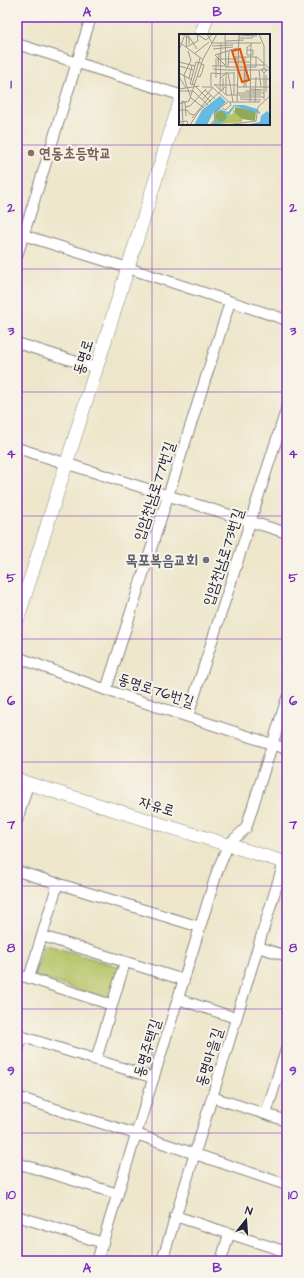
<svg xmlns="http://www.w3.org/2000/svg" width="304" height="1278" viewBox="0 0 304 1278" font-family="'Architects Daughter','Poor Story',sans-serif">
<rect width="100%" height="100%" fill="#f7f3e8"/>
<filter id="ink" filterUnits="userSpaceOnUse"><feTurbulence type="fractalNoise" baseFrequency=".025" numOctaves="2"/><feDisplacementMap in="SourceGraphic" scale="8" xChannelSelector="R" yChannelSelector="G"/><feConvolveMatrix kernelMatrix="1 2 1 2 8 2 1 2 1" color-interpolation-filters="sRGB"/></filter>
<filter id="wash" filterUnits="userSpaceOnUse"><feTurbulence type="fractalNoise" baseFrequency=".012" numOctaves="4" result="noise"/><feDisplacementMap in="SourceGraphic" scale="16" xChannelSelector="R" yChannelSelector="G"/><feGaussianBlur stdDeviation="0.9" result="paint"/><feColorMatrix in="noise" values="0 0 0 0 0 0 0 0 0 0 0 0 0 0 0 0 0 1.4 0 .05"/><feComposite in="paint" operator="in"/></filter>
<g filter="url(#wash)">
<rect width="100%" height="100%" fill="#ede6ca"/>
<path fill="#b5c466" stroke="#6c7350" d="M 44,944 L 120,967 L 110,1000 L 34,976 Z"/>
</g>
<g filter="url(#ink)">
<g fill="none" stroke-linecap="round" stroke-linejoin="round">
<defs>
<path id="minor" d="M 17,44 L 180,95
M 23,235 L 128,268 L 287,320
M 17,256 L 91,17
M 17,343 L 96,368
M 17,448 L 287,533
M 17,657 L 106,690 L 287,749
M 106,690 L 230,302
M 188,716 L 287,407
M 17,821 L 28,784
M 17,871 L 200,927
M 58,883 L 29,978 L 112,1005 L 96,1060
M 42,936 L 184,980
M 258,947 L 287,956
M 17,975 L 29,978
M 178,999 L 236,1018
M 112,1005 L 125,962
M 17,1035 L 154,1078
M 17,1054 L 22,1036
M 17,1097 L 136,1134 L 287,1185
M 212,1097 L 287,1121
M 266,1114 L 287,1046
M 17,1163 L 118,1194
M 17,1216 L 103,1243
M 175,1216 L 287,1252
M 97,1261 L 217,872 L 228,845 L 246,828 L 287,698
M 162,1261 L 284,862
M 221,1261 L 229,1234
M 280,1261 L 284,1251"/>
<path id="tertiary" d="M 201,35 L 207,17
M 17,621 L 180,102
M 17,780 L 287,863"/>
</defs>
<use href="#minor" stroke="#888482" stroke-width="12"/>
<use href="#tertiary" stroke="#888482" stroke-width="14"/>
<use href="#minor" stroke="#fff" stroke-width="10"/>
<use href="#tertiary" stroke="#fff" stroke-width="13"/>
</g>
</g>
<path fill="none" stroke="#7b2cbf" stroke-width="1" stroke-opacity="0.55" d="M 152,17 L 152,1261M 17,145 L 287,145M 17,269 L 287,269M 17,392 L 287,392M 17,516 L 287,516M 17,639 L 287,639M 17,762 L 287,762M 17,886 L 287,886M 17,1009 L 287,1009M 17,1133 L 287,1133"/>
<circle fill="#8d6e63" stroke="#f7f3e8" stroke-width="1.5" cx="31" cy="153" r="4"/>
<circle fill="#6b7280" stroke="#f7f3e8" stroke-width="1.5" cx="206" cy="560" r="4"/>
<g text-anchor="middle" stroke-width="4" stroke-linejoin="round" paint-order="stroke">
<g font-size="15" font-weight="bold" fill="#785e54" stroke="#f7f3e8" text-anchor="start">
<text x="39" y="158">연동초등학교</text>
</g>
<g font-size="15" fill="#22223b" stroke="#f7f3e8">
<text transform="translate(83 357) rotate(-73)" y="5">동명로</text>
<text transform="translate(154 491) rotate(-72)" y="5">입암천남로77번길</text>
<text transform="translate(223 557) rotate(-72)" y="5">입암천남로73번길</text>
<text transform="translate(156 690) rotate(18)" y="5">동명로76번길</text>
<text transform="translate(157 806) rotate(17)" y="5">자유로</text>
<text transform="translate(147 1048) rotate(-73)" y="5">동명주택길</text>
<text transform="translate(209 1057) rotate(-73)" y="5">동명마을길</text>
</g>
<g font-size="15" font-weight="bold" fill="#5b616d" stroke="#f7f3e8" text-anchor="end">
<text x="198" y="565">목포복음교회</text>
</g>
</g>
<g transform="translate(179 34)">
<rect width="91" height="91" fill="#ede6ca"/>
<path d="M 54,75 L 63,83 L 63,88 L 31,91 L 36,85 L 35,78 L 45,77 L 49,82 L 54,79 Z" fill="#b5c466"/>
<path d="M 56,73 L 77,77 L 76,87 L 63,85 L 56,79 ZM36.5 82a5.5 5.5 0 1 1 11 0a5.5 5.5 0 1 1-11 0Z" fill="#90aa5b"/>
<path d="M 41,62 L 47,68 L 40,75 L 49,78 L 55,71 L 65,71 L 78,75 L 82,80 L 56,72 L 46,87 L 36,91 L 35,77 L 28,91 L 15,91 L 23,76 ZM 40,76 L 49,81 L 46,86 L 39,88 L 35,81 ZM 88,77 L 91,80 L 91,91 L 66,91 L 81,88 L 82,82 Z" fill="#65bae1" fill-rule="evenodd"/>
<path fill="none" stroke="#9c9891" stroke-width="1" d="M 2,0 L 10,4 L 10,10M 28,0 L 33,9 L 82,9M 46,0 L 47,34M 80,0 L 85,12 L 85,34M 9,1 L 18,15M 19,1 L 27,6 L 34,0M 60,1 L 78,2M 60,4 L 73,4 L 74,2M 46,7 L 65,6M 0,8 L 23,25M 33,12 L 54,11M 7,13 L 19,7 L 18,0M 7,13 L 8,0M 34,15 L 54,13M 0,16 L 5,3M 68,16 L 74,16 L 74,21 L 68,21 L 68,13 L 69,13 L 72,10M 9,17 L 12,26 L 5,41 L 7,50 L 12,64 L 25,74M 15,20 L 30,8M 56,23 L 78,23 L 91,35M 36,25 L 58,25M 0,28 L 16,32M 49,28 L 71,28M 66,31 L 85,31M 0,32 L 14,36M 33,32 L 46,32M 39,32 L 40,20M 47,32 L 36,21 L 58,14M 47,33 L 77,33 L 77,23M 49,33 L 50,17M 85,34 L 88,36 L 85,39 L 82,36 ZM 34,35 L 47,36M 47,36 L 91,36M 80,36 L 82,53M 47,38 L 47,61M 0,39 L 13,46M 49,39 L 54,68M 19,42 L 21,43 L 23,38 L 25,31 L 22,30M 0,43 L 7,54M 37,44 L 37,26M 42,44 L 47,39 L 56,39M 44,44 L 44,57M 10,45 L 13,31M 71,45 L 91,45M 35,50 L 47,61 L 58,61M 13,51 L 21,24M 16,51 L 11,50 L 17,28 L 22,29M 35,51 L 58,51M 16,52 L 32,68M 32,52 L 32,39 L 46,40M 23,53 L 33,53 L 50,68 L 81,68M 58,53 L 91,53M 65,53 L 66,23M 67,53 L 67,36M 0,55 L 20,52M 71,55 L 84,56M 26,56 L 36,65M 41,56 L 42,9M 0,57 L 14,57 L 29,71M 66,57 L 82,57M 87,58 L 87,41M 58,59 L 85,59M 55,61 L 55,39M 58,61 L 82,61M 61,63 L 85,63M 61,65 L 82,66M 23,66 L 34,53M 85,66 L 85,39M 58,68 L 60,0M 71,68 L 72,9M 76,68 L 77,43M 0,70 L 10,67 L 24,25 L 38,0M 6,73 L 11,72 L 27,55M 43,74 L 46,76 L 52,71 L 51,68M 0,76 L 8,76 L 11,80 L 16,81M 13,84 L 32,61M 0,88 L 8,87 L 9,91M 4,91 L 3,67 L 6,68 L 7,82M 11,91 L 20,77 L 46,53M 31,91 L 36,86 L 35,78 L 49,68M 47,91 L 77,87 L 79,73 L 91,62"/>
<path fill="#de560e" fill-opacity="0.15" stroke="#de560e" stroke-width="2" d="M 61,15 L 70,46 L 63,48 L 53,17 Z"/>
<rect width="91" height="91" fill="none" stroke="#22223b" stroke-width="2"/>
</g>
<rect width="304" height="1278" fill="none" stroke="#f7f3e8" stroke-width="44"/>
<g transform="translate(246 1220) rotate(17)" stroke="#f7f3e8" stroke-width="3" paint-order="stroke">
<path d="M0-3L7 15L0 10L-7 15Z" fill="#22223b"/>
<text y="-6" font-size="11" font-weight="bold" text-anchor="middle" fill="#22223b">N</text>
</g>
<rect x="22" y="22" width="260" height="1234" fill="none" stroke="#7b2cbf" stroke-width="1.5"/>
<g font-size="13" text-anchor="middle" font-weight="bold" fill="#7b2cbf">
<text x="87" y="16">A</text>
<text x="217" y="16">B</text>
<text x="11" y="88">1</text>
<text x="293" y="88">1</text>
<text x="11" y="212">2</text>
<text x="293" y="212">2</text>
<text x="11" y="335">3</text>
<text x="293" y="335">3</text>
<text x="11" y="458">4</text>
<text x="293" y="458">4</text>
<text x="11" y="582">5</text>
<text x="293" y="582">5</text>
<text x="11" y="705">6</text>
<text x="293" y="705">6</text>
<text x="11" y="829">7</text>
<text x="293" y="829">7</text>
<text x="11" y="952">8</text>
<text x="293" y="952">8</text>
<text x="11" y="1075">9</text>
<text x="293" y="1075">9</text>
<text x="11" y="1199">10</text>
<text x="293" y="1199">10</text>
<text x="87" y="1272">A</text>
<text x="217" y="1272">B</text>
</g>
</svg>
